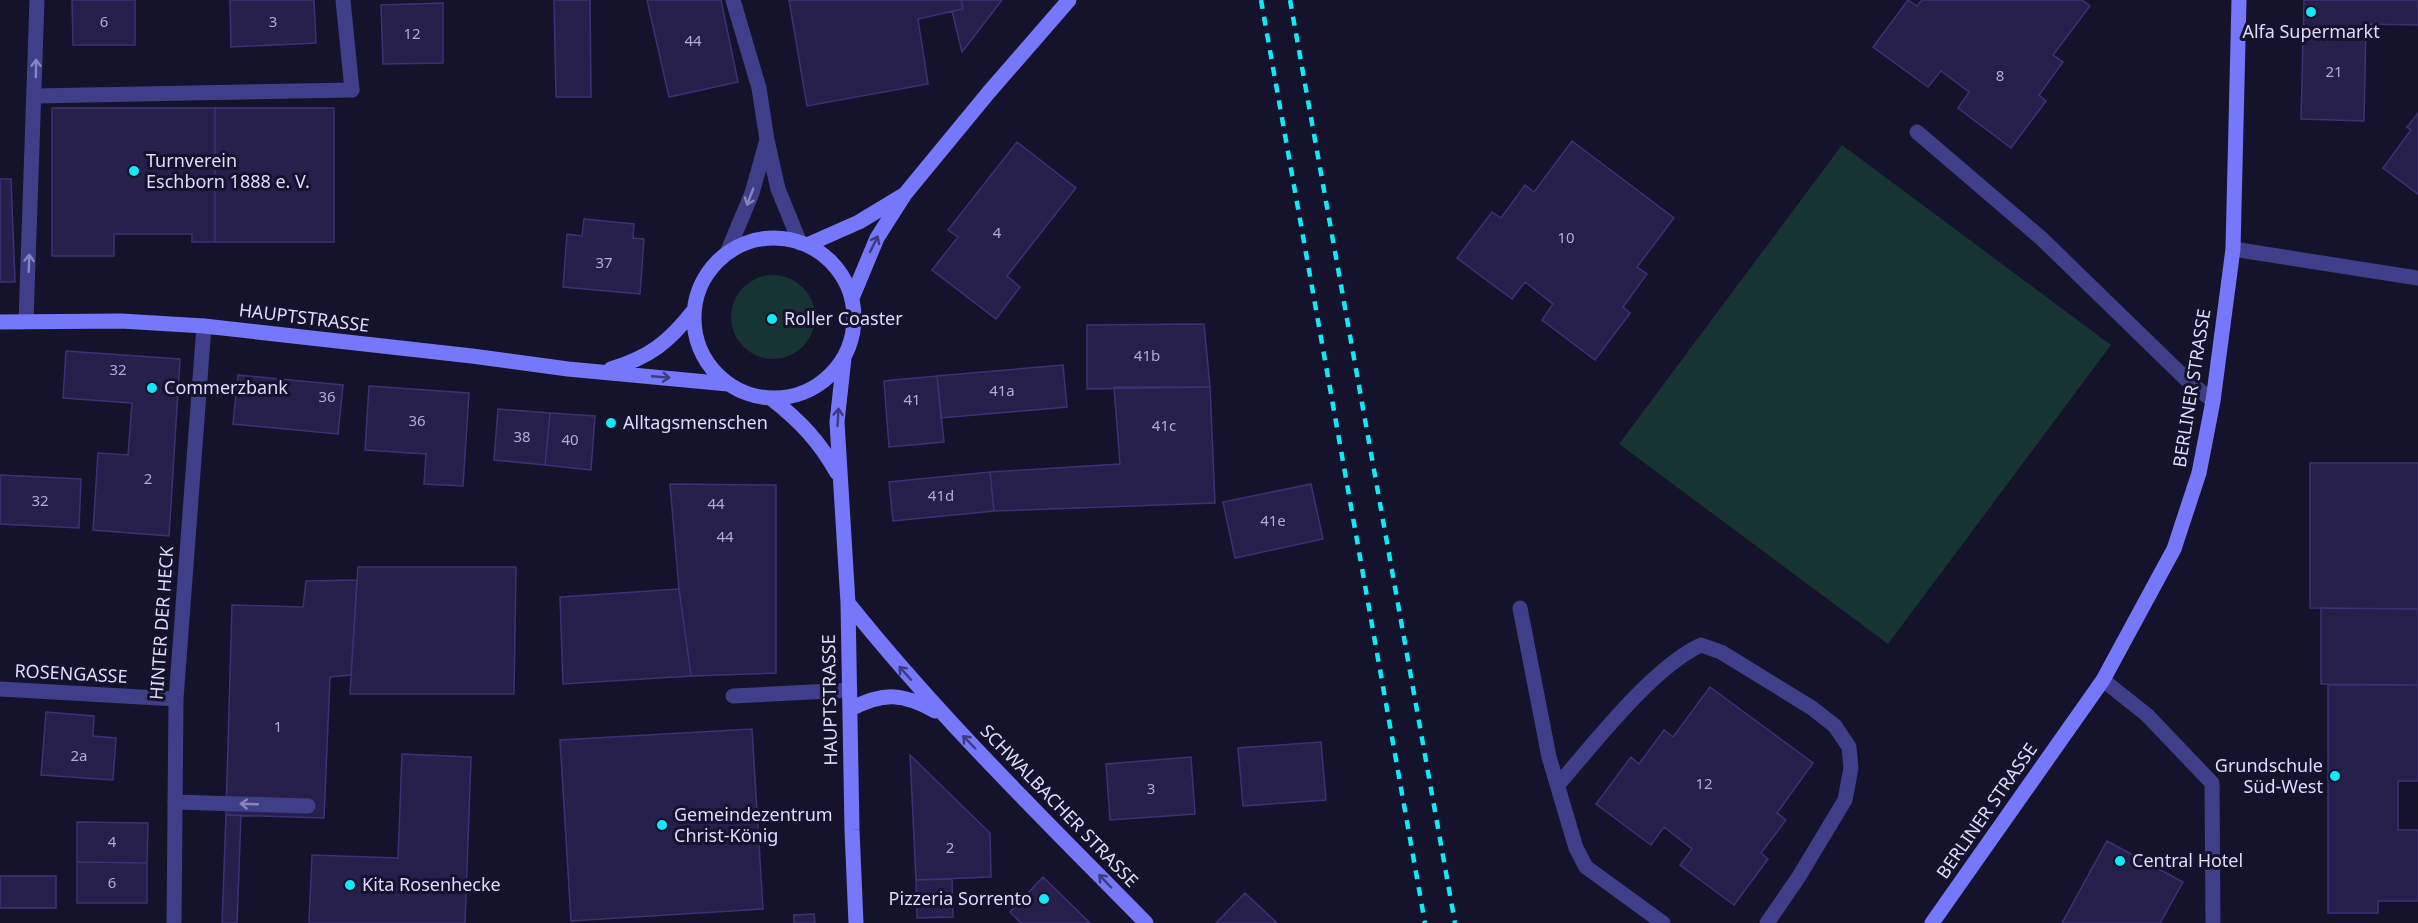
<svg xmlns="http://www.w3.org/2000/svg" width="2418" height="923" viewBox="0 0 2418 923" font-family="'Noto Sans',sans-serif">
<rect width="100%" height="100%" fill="#15122b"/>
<path fill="#153432" d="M 1842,145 L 2111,345 L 1888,644 L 1619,444 Z
M731 317a42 42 0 1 1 84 0a42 42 0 1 1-84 0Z"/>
<path fill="#261e4b" stroke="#3c3176" stroke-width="1.5" d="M 72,0 L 135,0 L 135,45 L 73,45 Z
M 230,0 L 314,0 L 316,43 L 231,47 Z
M 554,0 L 590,0 L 591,97 L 556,97 Z
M 647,0 L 721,0 L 738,82 L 669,97 Z
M 789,0 L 961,0 L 963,9 L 918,19 L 928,84 L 807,106 Z
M 961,0 L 1002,0 L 962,52 L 952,11 L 963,9 Z
M 1908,0 L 1917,6 L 1922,0 L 2082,0 L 2090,6 L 2053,55 L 2063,62 L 2039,95 L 2046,101 L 2011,148 L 1958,108 L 1969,92 L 1941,71 L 1928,87 L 1873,47 Z
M 2304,0 L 2418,0 L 2418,25 L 2366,24 L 2364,121 L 2301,119 Z
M 443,3 L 443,63 L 383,64 L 381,5 Z
M 52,108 L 215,108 L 215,242 L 192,242 L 192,234 L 114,234 L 114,256 L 52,256 Z
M 215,108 L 334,108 L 334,242 L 215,242 Z
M 2418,113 L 2418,194 L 2383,168 L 2411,130 L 2407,127 Z
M 1572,141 L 1674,218 L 1637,267 L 1647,274 L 1623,307 L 1630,313 L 1595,360 L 1542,320 L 1553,304 L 1525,282 L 1512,299 L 1457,258 L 1492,212 L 1501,218 L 1525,185 L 1534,192 Z
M 1017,142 L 1076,188 L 1007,276 L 1020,287 L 996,319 L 932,270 L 958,237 L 948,230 Z
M 0,179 L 11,179 L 15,282 L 0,282 Z
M 584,219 L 634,224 L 633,238 L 644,239 L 640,294 L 563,287 L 567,234 L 582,236 Z
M 1204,324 L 1210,387 L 1087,389 L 1087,325 Z
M 66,351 L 180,359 L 169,536 L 93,530 L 98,453 L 128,455 L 132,403 L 63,398 Z
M 1063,365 L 1067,407 L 941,418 L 937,376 Z
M 238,375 L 343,385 L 338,434 L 233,424 Z
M 937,376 L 944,442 L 889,447 L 884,381 Z
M 369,386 L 469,393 L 463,486 L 424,484 L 426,454 L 365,450 Z
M 1114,387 L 1210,387 L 1215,503 L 994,511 L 990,472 L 1120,464 Z
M 498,409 L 550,413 L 545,465 L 494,460 Z
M 550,413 L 595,416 L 591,470 L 545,465 Z
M 2310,463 L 2418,463 L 2418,609 L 2310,608 Z
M 990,472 L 994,511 L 893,521 L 889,482 Z
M 0,475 L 81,479 L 79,528 L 0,524 Z
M 670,484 L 776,485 L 776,673 L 691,676 L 679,589 Z
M 1311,484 L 1323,539 L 1235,558 L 1223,502 Z
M 358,567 L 516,567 L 514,694 L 350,694 Z
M 357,580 L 351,675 L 330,677 L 324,818 L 226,815 L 232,605 L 303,607 L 306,581 Z
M 679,589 L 691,676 L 563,684 L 560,597 Z
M 2321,608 L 2418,609 L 2418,685 L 2321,684 Z
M 2328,685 L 2418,685 L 2418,781 L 2398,781 L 2398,830 L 2418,830 L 2418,901 L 2378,901 L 2378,913 L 2328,913 Z
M 1710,687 L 1813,763 L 1777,813 L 1786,820 L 1761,853 L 1768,859 L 1734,905 L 1680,865 L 1692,849 L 1664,827 L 1651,845 L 1596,804 L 1631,757 L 1639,764 L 1664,730 L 1673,737 Z
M 46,712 L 94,716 L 93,736 L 116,738 L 113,780 L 41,775 Z
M 752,729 L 763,909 L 571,921 L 560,740 Z
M 1321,742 L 1326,800 L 1243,806 L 1238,748 Z
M 402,754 L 471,757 L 465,923 L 309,923 L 312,855 L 398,858 Z
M 910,755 L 990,833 L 991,877 L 916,880 Z
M 1191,757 L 1195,814 L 1110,820 L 1106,764 Z
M 226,815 L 241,815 L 237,923 L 222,923 Z
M 77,822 L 148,823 L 147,863 L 77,862 Z
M 2107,841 L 2183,882 L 2160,923 L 2062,923 Z
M 77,862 L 147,863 L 147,903 L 77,903 Z
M 0,876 L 56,876 L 56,908 L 0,908 Z
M 1043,877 L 1090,923 L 1021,923 L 1010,912 Z
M 952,879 L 953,917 L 917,918 L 916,880 Z
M 1245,893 L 1277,923 L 1216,923 Z
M 814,914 L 815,923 L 794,923 L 794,915 Z"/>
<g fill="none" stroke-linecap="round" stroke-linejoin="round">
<path stroke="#3e3f88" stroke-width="15" d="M 35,96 L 352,90
M 1917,132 L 2041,238 L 2187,380 L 2213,401
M 1520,608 L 1549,757 L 1576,848 L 1586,867 L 1663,923
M 2103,680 L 2147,715 L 2212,783 L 2213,923
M 733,696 L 850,690
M 1558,785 C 1594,743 1653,667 1701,645 L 1721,652 L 1812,708 L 1835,726 L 1849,747 L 1851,768 L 1845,800 L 1798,878 L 1767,923
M 175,802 L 308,806"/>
<path stroke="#3e3f88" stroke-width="15" d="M 343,0 L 352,90
M 733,0 L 759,88 L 767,140 L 778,189 L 800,243
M 2233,249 L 2418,278
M 727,253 L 752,193 L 766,143
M 26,321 L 37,0
M 0,689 L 176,699
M 174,923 L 176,699 L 204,326"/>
<path stroke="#7678fb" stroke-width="15" d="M694 318a80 80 0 1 1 160 0a80 80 0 1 1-160 0Z
M 807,245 L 859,222 L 902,196
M 852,298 L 877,238 L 905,194 L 989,92 L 1069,0
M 0,322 L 121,321 L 204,326 L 472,356 L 568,369 L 728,384
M 844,358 L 837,422 L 848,603 L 852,830 L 856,923
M 611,369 C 650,357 669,342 694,310
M 772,399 C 800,421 820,442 837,473
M 848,603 C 939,717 1044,819 1146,923
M 851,709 C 883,692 903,693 935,711
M 1932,923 L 2103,680 L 2174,549 L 2199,473 L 2213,401 L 2233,249 L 2239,0"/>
<path stroke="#0eeaf8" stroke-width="4.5" stroke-dasharray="9 8" stroke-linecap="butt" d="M 1261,0 L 1425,923
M 1290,0 L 1455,923"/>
</g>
<defs><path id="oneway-shaft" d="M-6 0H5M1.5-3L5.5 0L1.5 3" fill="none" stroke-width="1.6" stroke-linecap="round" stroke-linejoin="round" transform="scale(1.5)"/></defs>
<g stroke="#8686bd">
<use href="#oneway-shaft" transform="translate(36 68) rotate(-89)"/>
<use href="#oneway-shaft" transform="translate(750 197) rotate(111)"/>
<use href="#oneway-shaft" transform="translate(29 263) rotate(-88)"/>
<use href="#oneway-shaft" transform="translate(249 804) rotate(-178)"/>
</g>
<g stroke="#3c3b7e">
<use href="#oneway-shaft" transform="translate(874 244) rotate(-64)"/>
<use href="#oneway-shaft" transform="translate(661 377) rotate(5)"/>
<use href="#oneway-shaft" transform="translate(838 417) rotate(-87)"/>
<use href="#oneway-shaft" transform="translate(905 673) rotate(-132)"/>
<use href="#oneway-shaft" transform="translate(969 742) rotate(-134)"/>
<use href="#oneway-shaft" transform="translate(1105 881) rotate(-134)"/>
</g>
<g fill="#0eeaf8" stroke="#15122b" stroke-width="2">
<circle cx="2311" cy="12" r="6"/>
<circle cx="134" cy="171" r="6"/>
<circle cx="772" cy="319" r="6"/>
<circle cx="152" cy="388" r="6"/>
<circle cx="611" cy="423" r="6"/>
<circle cx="2335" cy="776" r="6"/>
<circle cx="662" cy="825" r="6"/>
<circle cx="2120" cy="861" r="6"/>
<circle cx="350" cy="885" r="6"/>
<circle cx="1044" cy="899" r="6"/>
</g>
<g text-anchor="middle" stroke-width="6" stroke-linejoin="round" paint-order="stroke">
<g font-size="15" fill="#b1acd1">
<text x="104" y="27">6</text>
<text x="273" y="27">3</text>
<text x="412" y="39">12</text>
<text x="693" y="46">44</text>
<text x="2334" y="77">21</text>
<text x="2000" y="81">8</text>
<text x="997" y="238">4</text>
<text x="1566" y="243">10</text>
<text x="604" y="268">37</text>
<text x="1147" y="361">41b</text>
<text x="118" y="375">32</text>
<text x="1002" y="396">41a</text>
<text x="327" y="402">36</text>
<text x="912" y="405">41</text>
<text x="417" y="426">36</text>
<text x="1164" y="431">41c</text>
<text x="522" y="442">38</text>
<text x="570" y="445">40</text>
<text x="148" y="484">2</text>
<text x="941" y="501">41d</text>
<text x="40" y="506">32</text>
<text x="716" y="509">44</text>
<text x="1273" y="526">41e</text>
<text x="725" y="542">44</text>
<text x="278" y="732">1</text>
<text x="79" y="761">2a</text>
<text x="1704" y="789">12</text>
<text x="1151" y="794">3</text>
<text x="112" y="847">4</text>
<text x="950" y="853">2</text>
<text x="112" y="888">6</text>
</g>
<g font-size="18" fill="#dfdcfe" stroke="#15122b" text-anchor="start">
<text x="2311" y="38" text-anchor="middle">Alfa Supermarkt</text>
<text x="146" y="167">Turnverein<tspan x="146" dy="21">Eschborn 1888 e. V.</tspan></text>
<text x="784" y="325">Roller Coaster</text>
<text x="164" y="394">Commerzbank</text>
<text x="623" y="429">Alltagsmenschen</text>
<text x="2323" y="772" text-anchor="end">Grundschule<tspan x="2323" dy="21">Süd-West</tspan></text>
<text x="674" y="821">Gemeindezentrum<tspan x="674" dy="21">Christ-König</tspan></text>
<text x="2132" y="867">Central Hotel</text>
<text x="362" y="891">Kita Rosenhecke</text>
<text x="1032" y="905" text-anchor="end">Pizzeria Sorrento</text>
</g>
<g font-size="18" fill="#dfdcfe" stroke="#15122b">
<text transform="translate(304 318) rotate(7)" y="6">HAUPTSTRASSE</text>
<text transform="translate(2192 388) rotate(-81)" y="6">BERLINER STRASSE</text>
<text transform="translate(162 623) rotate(-86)" y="6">HINTER DER HECK</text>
<text transform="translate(71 674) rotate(3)" y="6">ROSENGASSE</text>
<text transform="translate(830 700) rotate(-91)" y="6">HAUPTSTRASSE</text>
<text transform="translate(1059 806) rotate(46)" y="6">SCHWALBACHER STRASSE</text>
<text transform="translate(1987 811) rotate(-55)" y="6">BERLINER STRASSE</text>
</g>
</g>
</svg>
